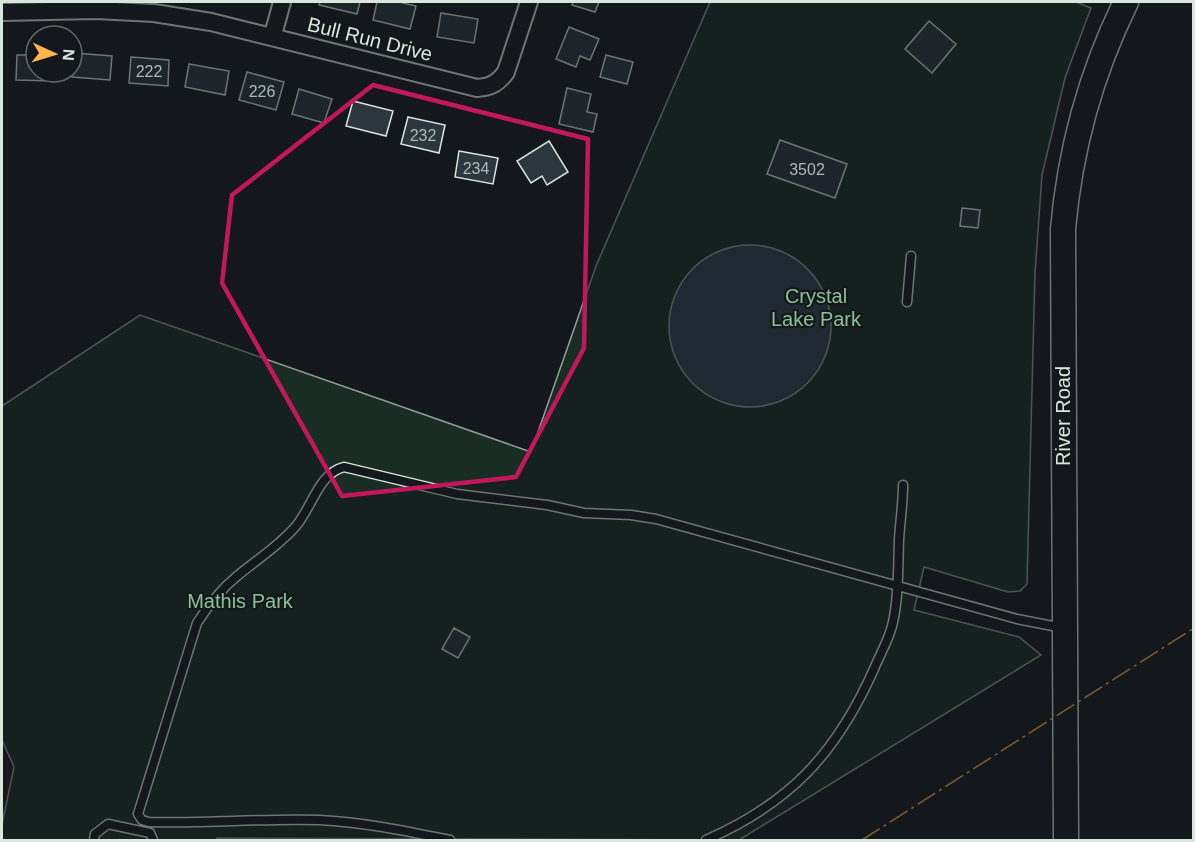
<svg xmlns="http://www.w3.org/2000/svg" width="1195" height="842" viewBox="0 0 1195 842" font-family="Arial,sans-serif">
<rect width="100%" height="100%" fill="#14181c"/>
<path fill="#1a2d24" stroke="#939e99" stroke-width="1.5" d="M 710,2 L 1076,2 L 1091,8 L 1065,78 L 1042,175 L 1035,273 L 1027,584 L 1020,591 L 1008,592 L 924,567 L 914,610 L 1019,637 L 1041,655 L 739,840 L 217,838 L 216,840 L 2,840 L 2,824 L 14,767 L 2,740 L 2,406 L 140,315 L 531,452 L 596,266 Z"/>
<path fill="#2f3f4d" stroke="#939e99" stroke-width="1.5" d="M669 326a81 81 0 1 1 162 0a81 81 0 1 1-162 0Z"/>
<path fill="#2c363c" stroke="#d8e6dc" stroke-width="1.5" d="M 320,2 L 360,2 L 357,14 L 319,5 Z
M 377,2 L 399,2 L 416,6 L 410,29 L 373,20 Z
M 573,2 L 599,2 L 595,12 L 572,5 Z
M 441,13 L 478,19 L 474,43 L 437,37 Z
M 929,21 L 956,44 L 932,73 L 905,49 Z
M 569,27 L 599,39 L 590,60 L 580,56 L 576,67 L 556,59 Z
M 74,53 L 112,56 L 110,80 L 72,77 Z
M 17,55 L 36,55 L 36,72 L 56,72 L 55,81 L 16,80 Z
M 606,55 L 633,62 L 627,84 L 600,77 Z
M 131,57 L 169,60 L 168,86 L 129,83 Z
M 189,64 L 229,71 L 225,95 L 185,87 Z
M 247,72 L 284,82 L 276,110 L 239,100 Z
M 567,88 L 591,94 L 587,112 L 597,114 L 593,132 L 559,124 Z
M 299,89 L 332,99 L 324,123 L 292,114 Z
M 353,101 L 393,111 L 386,136 L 346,126 Z
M 408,117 L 445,125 L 439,153 L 401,144 Z
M 780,140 L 847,164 L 835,198 L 767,174 Z
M 549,141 L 568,172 L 547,185 L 542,176 L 531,183 L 517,161 Z
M 459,151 L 498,158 L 493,184 L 455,177 Z
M 962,208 L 980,210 L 978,228 L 960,226 Z
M 454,628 L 470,637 L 458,658 L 442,649 Z"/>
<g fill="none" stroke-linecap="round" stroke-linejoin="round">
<defs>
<path id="lane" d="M 907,302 L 911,256
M 94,840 L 95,834 L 108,824 L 150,833 L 153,840
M 450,840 C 406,831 363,822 319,820 C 262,818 205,824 149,822 L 142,820 L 138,814 L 197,623 C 208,606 220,590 236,577 C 256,560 279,546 296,526 C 312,507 319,473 344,467 L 457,494 L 547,505 L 584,513 L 631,515 L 656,519 L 1017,619 L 1063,628
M 706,840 C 790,803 836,754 874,669 C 880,654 890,638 893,622 C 899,595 898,567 899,540 C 900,522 903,504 903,485"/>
<path id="street" d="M 2,12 L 96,10 L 154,13 L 211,22 L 477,88 C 491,87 498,83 506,72 L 529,2
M 273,35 L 282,2"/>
<path id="secondary" d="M 1066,840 L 1063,229 C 1070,150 1091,73 1126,2"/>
</defs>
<use href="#lane" stroke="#d8e6dc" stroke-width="11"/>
<use href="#street" stroke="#d8e6dc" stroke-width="20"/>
<use href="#secondary" stroke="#d8e6dc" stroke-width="27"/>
<use href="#lane" stroke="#14181c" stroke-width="8"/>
<use href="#street" stroke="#14181c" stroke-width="16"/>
<use href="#secondary" stroke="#14181c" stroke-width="24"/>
<path stroke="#ffb74d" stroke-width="1.5" stroke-dasharray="21 4.5 3 4.5" stroke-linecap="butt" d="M 862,840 L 1194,628"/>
</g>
<path d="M0 0H1195V842H0ZM 373,85 L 588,139 L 584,348 L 516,477 L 342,496 L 222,283 L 232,195 Z" fill="#14181c" fill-opacity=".55" fill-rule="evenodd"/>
<path fill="none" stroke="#c2185b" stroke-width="4.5" stroke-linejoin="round" d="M 373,85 L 588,139 L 584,348 L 516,477 L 342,496 L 222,283 L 232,195 Z"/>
<g text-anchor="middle" stroke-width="4.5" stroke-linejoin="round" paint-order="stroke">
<g font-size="16" fill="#adbab4">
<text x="149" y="77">222</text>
<text x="262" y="97">226</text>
<text x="423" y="141">232</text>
<text x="476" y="174">234</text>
<text x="807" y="175">3502</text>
</g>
<g font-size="20" fill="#d8e6dc" stroke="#14181c">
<text transform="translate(370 39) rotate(14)" y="7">Bull Run Drive</text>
<text transform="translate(1063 416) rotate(-90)" y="7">River Road</text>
</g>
<g font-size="20" fill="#8ac095" stroke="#14181c">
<text x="816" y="303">Crystal<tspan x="816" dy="23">Lake Park</tspan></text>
<text x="240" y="608">Mathis Park</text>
</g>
</g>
<rect width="1195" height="842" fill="none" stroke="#d8e6dc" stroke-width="6"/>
<g transform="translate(54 54) rotate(94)"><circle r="28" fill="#14181c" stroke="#626a69" stroke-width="1.5"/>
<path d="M0-4.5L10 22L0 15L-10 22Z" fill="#ffb74d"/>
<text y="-9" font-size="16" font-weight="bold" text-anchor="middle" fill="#d8e6dc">N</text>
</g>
</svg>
